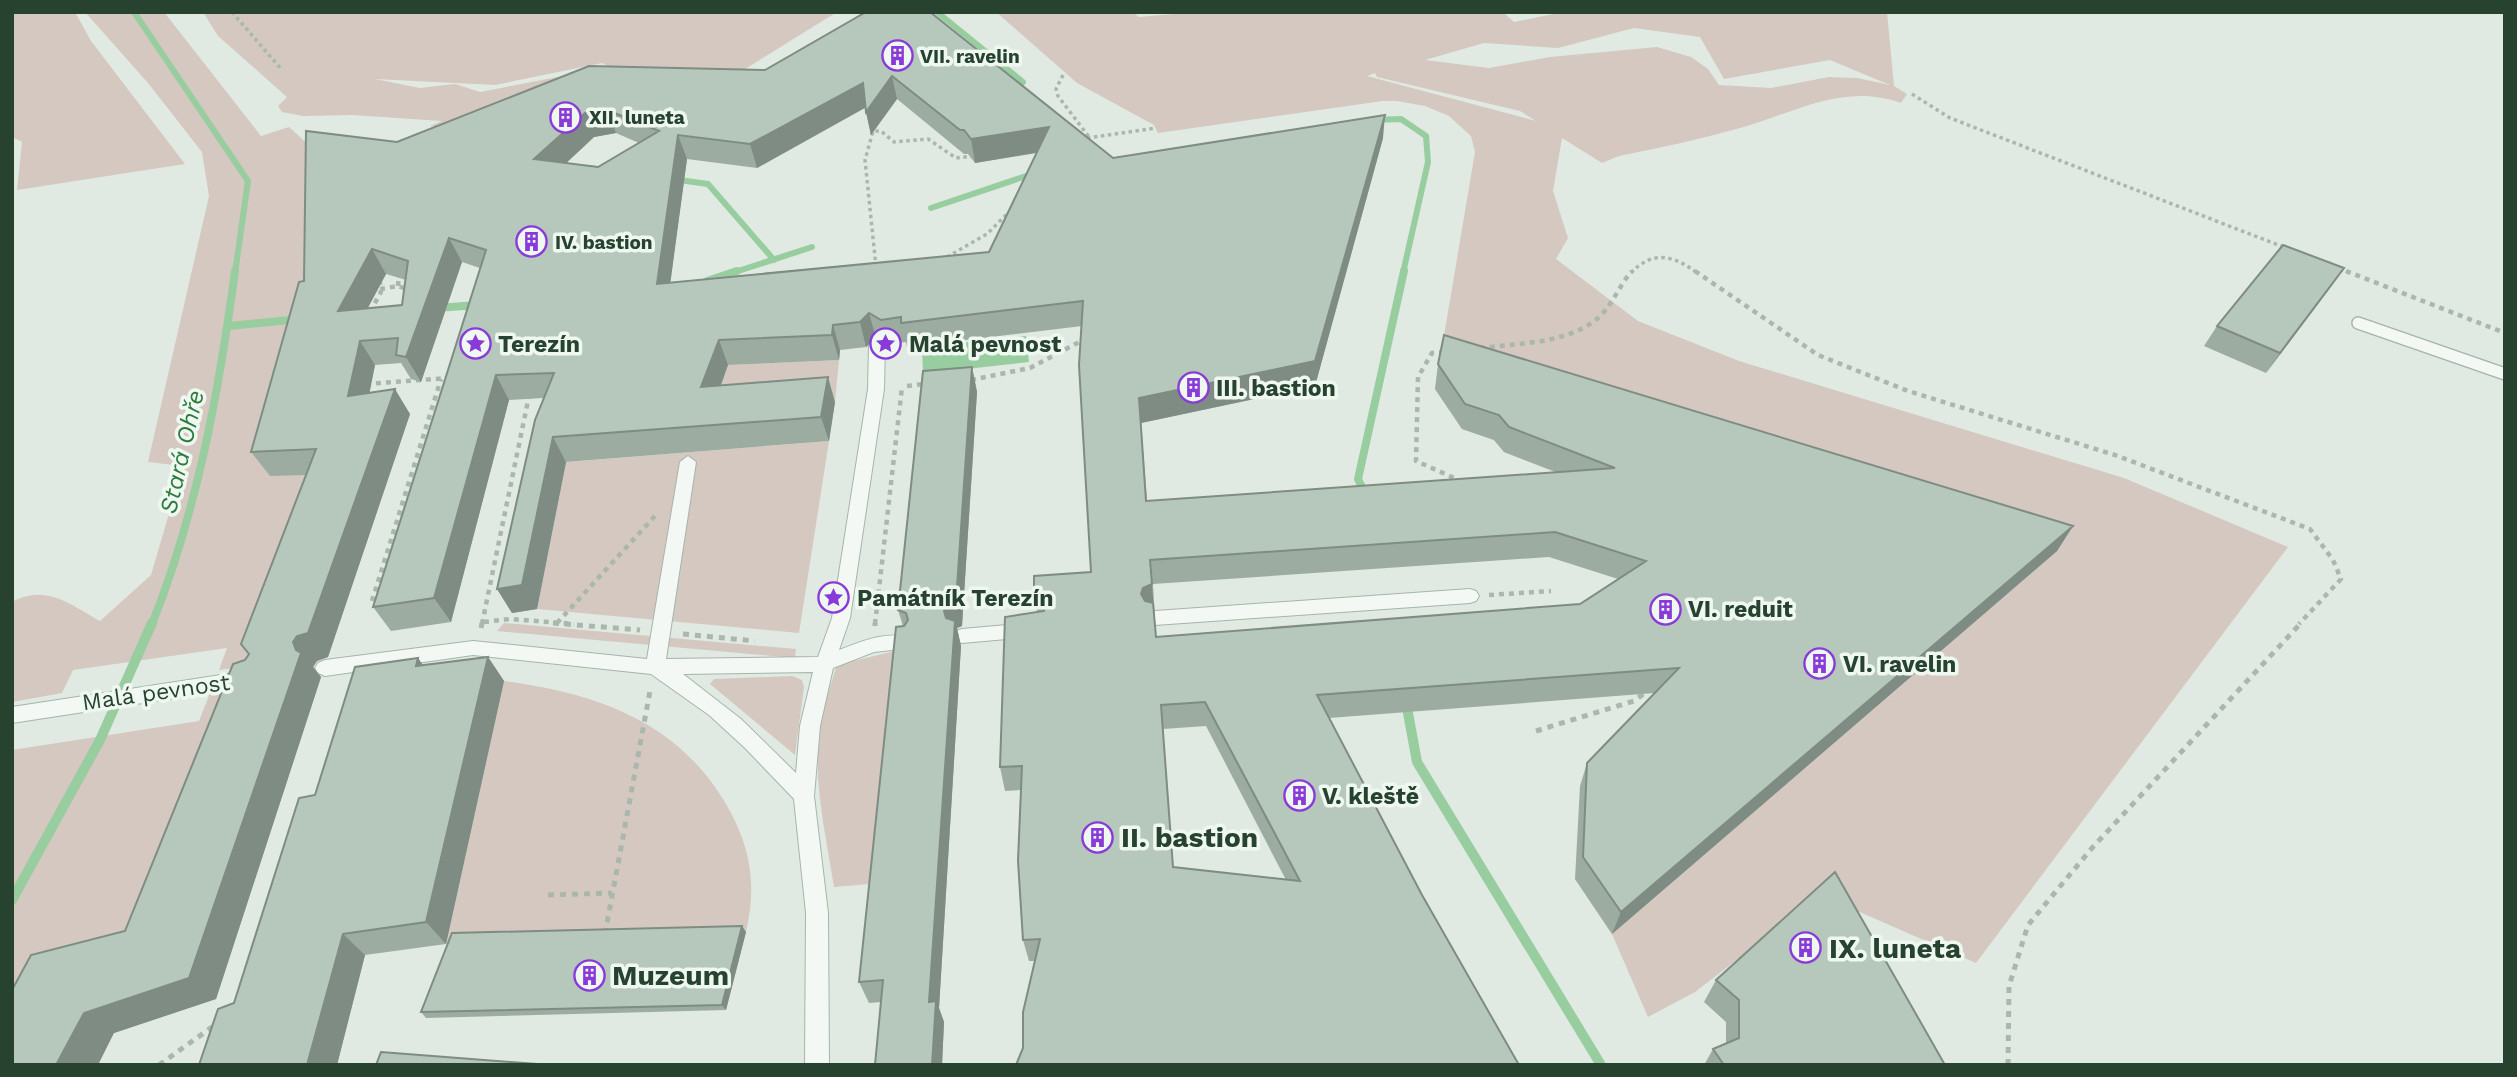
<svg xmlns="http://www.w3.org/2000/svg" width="2517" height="1077" viewBox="0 0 2517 1077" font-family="'Work Sans',sans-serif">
<rect width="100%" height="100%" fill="#e0eae2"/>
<path fill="#d4c8c0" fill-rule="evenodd" d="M 12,12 L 75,12 L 91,41 L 185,164 L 17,190 L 22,142 L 12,137 Z
M 85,12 L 164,12 L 261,136 L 289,127 L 320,155 L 333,474 L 264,664 L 219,670 L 227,648 L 73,670 L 62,693 L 12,702 L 12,602 C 46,583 71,605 100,621 L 151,575 L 183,466 L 148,462 L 209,196 L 202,152 L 148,83 Z
M 203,12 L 837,12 L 708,92 L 488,134 L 430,126 L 442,121 L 352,115 L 303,116 L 282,112 L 278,106 L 287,97 L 218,36 ZM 602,63 L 610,67 L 480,92 L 455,84 L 420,88 L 375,79 L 495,85 Z
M 996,12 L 1133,12 L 1139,17 L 1196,12 L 1503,12 L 1514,22 L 1563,12 L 1887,12 L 1894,86 L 1907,94 L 1901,103 C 1844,82 1794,113 1740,128 C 1700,139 1660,148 1619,156 L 1602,163 L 1562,138 L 1553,191 L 1568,238 L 1556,259 L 1638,321 L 1739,361 L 2124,478 L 2288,547 L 1976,963 L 1821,895 L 1695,992 L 1648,1017 L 1612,934 L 1575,879 L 1781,612 L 1570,478 L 1504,452 L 1494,440 L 1462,429 L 1435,389 L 1475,152 L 1471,136 L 1449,116 L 1425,106 L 1397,101 L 1383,101 L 1158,133 L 1154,125 L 1077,83 ZM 1634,28 L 1700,37 L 1724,79 L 1830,60 L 1890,85 L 1857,78 L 1829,77 L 1771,88 L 1719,85 L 1708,69 L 1691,57 L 1657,47 L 1550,57 L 1489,68 L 1425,60 L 1484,43 L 1558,48 ZM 1375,73 L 1377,77 L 1520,111 L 1536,121 L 1367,76 Z
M 839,360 L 835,402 L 559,423 L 725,374 L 728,365 Z
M 829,441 L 799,633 L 537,609 L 560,493 L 543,464 Z
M 504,623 L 796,649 L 795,658 L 497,631 Z
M 895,651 L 870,884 L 834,887 C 827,841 815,792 818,745 C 819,719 829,690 837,665 Z
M 792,676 L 802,680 L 804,687 L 795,755 L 710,684 L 714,679 Z
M 504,681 C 600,694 683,723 731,813 C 752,853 756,888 746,932 L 458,939 L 446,944 Z
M 255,687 L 153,953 L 12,1065 L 12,750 L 199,721 L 210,693 Z"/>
<path fill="#98cda0" d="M 1026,336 L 1029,362 L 923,374 L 922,347 Z"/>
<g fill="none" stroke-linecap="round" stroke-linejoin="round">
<path stroke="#98cda0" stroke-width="6" d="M 134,12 L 248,181 L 235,273
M 937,12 L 1023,82
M 1374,120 L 1401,119 L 1426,136 L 1428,162 L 1403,273
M 672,179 L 708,184 L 774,260
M 931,208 L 1038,172
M 732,273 L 812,247"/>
<path stroke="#98cda0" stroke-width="8" d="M 707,281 L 737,271
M 436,308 L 478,305
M 229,326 L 300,319
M 1366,496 L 1358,479 L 1404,271
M 152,624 C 197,512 219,391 235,271"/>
<path stroke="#98cda0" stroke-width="10" d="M 1408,713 L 1417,762 L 1601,1065
M 12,900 L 100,740 L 152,623"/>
<defs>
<path id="service" d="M 2358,323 L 2505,374"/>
<path id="pedestrian" d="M 877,340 L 885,345 L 884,389 L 850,618 L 839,650 C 861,642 887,630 911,638 L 913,643 L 911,648 L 874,652 L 833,668 L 820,726 L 814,796 L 828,913 L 829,1065 L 805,1065 L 806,913 L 794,799 L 745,748 L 709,715 L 651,674 L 473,655 L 325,676 L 318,673 L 315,668 L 318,663 L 325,660 L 473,641 L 647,659 L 680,462 L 688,456 L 696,462 L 666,659 L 818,657 L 832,618 L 868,389 L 869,345 ZM 813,672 L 800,726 L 796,773 L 741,719 L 683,674 Z
M 1470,589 L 1476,591 L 1479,596 L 1476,601 L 1470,603 L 1155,625 L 1148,623 L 1146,618 L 1148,613 L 1155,611 Z
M 1028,623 L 1035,625 L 1037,630 L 1035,635 L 1028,637 L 962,643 L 955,641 L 953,636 L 955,631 L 962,629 Z
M 247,671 L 254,674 L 257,679 L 254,684 L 247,687 L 12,723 L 12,707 Z"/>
</defs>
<use href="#service" stroke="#a5b5a9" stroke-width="14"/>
<use href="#pedestrian" stroke="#a5b5a9" stroke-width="2"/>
<path stroke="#aab7ad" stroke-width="3.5" stroke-dasharray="3.5 3.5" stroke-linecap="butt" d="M 232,12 L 282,70
M 1063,75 L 1056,89 L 1058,96 L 1089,137 L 1089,144
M 1912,94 L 1950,118 L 2286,248
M 1087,138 L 1156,128
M 947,257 L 987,234 L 1010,211
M 876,267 L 865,160 L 873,131 L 881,131 L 894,142 L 928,139 L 956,158 L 975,156
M 2340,269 L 2350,273
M 1631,273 C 1652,250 1674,255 1697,273"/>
<path stroke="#aab7ad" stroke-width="4.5" stroke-dasharray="5 5" stroke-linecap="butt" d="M 1695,271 L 1818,355 L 1908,391 L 2115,455 L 2310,529 L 2333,560 L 2341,579 L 2299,624
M 2346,271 L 2505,333
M 398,286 L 399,273
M 380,289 L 398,286 L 410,290
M 370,312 L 381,292 L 380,282
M 1480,348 C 1519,343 1576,344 1604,312 C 1615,299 1621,283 1632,271
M 1444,352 L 1432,353 L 1418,377 L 1416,461 L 1461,481
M 971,380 L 1030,368 L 1083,340
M 366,384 L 448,378
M 907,386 L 924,384
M 1489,595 L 1551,591
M 372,601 L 441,379
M 484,622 L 510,619 L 574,624
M 557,623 L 655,516
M 482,624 L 529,396
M 875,624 L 902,387"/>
<path stroke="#aab7ad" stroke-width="5" stroke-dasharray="6 6" stroke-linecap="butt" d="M 553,623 L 640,630
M 875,626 L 875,623
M 481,628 L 482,623
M 683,634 L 755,641
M 1536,731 L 1634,701 L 1646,692
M 548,895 L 612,893
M 605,934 L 650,691
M 159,1065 L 215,1025
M 2008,1065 L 2009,986 L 2028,925 L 2092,848 L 2301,623"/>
<use href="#service" stroke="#f3f8f4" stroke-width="11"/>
<use href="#pedestrian" fill="#f3f8f4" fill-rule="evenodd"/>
</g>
<path fill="#9daca1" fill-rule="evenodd" d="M 866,12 L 1113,158 L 1383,138 L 1315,386 L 1141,423 L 1147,501 L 1556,472 L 1504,452 L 1494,440 L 1462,429 L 1435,389 L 1438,364 L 2073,526 L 2057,551 L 1612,934 L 1575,879 L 1580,786 L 1587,763 L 1655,693 L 1329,718 L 1422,895 L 1023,1048 L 1035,961 L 1029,961 L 1023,940 L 1021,790 L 1005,791 L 1000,767 L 1037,612 L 1034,595 L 1091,572 L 1082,326 L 907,347 L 906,342 L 887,344 L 876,338 L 866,347 L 840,350 L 839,360 L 728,365 L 721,385 L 835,402 L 829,441 L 566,462 L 537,609 L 512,613 L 497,589 L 543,398 L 509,400 L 451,622 L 391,631 L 373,607 L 480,268 L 462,262 L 421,382 L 411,379 L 401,363 L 375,365 L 369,393 L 410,414 L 328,657 L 317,661 L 313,667 L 321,677 L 216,999 L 114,1033 L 125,931 L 245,660 L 249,654 L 306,475 L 270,476 L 251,452 L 304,281 L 397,142 L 765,70 ZM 897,99 L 964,154 L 968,154 L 975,163 L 1037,153 L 989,252 L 670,282 L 687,159 L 757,168 L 865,108 L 871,135 ZM 616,133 L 639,143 L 598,167 L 566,163 L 594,137 ZM 386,274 L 406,280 L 402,305 L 368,308 ZM 1549,557 L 1618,579 L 1580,604 L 1156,637 L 1153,584 ZM 1206,726 L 1286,880 L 1173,867 L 1163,729 Z
M 2344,268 L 2266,373 L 2204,346 L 2217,326 Z
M 972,367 L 977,392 L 962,626 L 957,628 L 961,646 L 939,1008 L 944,1022 L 942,1065 L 875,1065 L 881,1002 L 869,1003 L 859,982 L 903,626 L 898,610 Z
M 488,657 L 504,681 L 446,944 L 365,955 L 337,1065 L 199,1065 L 234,1003 L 315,795 L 418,658 L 422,665 Z
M 746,932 L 726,1010 L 426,1018 L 421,1012 Z
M 1716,980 L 1945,1065 L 1704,1065 L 1713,1049 L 1726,1043 L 1726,1022 L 1704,1002 Z"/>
<path fill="#7f8c83" d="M 892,76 L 897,99 L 871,135 L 866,112 Z
M 863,83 L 868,106 L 757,168 L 750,144 Z
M 607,110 L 616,133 L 594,137 L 545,183 L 534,159 L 585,113 Z
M 1385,115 L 1383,138 L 1315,386 L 1141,423 L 1139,398 Z
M 1049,127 L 1052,150 L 975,163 L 971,139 Z
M 678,135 L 687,159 L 667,308 L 657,284 Z
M 449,238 L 462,262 L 421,382 L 406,357 Z
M 372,249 L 386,274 L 353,335 L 338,311 Z
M 2344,268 L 2330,288 L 2266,373 L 2280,353 Z
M 869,313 L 876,338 L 866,347 L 860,322 Z
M 833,325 L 840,350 L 839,360 L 832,335 Z
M 719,340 L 728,365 L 711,412 L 701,387 Z
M 360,341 L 375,365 L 364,421 L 348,396 Z
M 972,367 L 977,392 L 962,626 L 957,628 L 961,646 L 939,1008 L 944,1022 L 942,1065 L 932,1065 L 929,1002 L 951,635 L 944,611 Z
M 496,375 L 509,400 L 451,622 L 434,598 Z
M 828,377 L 835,402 L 829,441 L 821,417 Z
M 395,389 L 410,414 L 328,657 L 317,661 L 313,667 L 321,677 L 216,999 L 114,1033 L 98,1065 L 56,1065 L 84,1013 L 296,650 L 293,642 Z
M 553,437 L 566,462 L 537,609 L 512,613 L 497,589 Z
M 2073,526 L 2057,551 L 1612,934 L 1621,912 Z
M 1150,560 L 1158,661 L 1141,594 Z
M 488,657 L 504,681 L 446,944 L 426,922 Z
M 418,658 L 435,682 L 416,666 Z
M 742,926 L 746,932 L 726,1010 L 722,1005 Z
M 343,934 L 365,955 L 337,1065 L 307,1065 Z"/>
<path fill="#b6c8bb" stroke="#7f8c83" stroke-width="2" fill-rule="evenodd" d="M 866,12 L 930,12 L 1113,158 L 1385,115 L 1315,361 L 1139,398 L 1146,501 L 1615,468 L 1509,427 L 1499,415 L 1465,404 L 1438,364 L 1444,335 L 2073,526 L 1621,912 L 1583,857 L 1587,763 L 1679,668 L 1317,695 L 1422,895 L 1519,1065 L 1016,1065 L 1023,1048 L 1023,1012 L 1040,939 L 1023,940 L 1018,861 L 1022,766 L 1000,767 L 1005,617 L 1044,611 L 1044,599 L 1034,595 L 1034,576 L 1091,572 L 1079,365 L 1083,301 L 901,323 L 901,317 L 881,320 L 869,313 L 860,322 L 833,325 L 832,335 L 719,340 L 701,387 L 828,377 L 821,417 L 553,437 L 522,585 L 497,589 L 535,420 L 554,373 L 496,375 L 434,598 L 373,607 L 486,250 L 449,238 L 406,357 L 396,355 L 398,338 L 360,341 L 348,396 L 395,389 L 308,633 L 297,636 L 293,642 L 296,650 L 301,653 L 189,978 L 84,1013 L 56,1065 L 12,1065 L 12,990 L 31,955 L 125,931 L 233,664 L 245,660 L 249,654 L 241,644 L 316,449 L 251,452 L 299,282 L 304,281 L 306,131 L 397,142 L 589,66 L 765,70 ZM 892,76 L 960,130 L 964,130 L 971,139 L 1049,127 L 989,252 L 657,284 L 678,135 L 750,144 L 863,83 L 866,112 ZM 607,110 L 659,131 L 598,167 L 534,159 L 585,113 ZM 372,249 L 408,261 L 402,305 L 338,311 ZM 1555,532 L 1646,561 L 1580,604 L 1156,637 L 1153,603 L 1145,601 L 1141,594 L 1143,588 L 1152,584 L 1150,560 ZM 1205,702 L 1300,881 L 1173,867 L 1161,705 Z
M 2283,245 L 2344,268 L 2280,353 L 2217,326 Z
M 972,367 L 956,602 L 948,604 L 944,611 L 946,618 L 955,621 L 929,1002 L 936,1001 L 932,1065 L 875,1065 L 883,980 L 859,982 L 896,627 L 904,626 L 908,620 L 906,613 L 898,610 L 923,371 Z
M 488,657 L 426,922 L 343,934 L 307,1065 L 199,1065 L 218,1009 L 234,1003 L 299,798 L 315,795 L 355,667 L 418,658 L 416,666 Z
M 1835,872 L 1945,1065 L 1724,1065 L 1713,1049 L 1739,1038 L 1739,1000 L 1716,980 Z
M 742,926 L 722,1005 L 421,1012 L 452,933 Z
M 381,1052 L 550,1065 L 376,1065 Z"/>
<defs>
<symbol id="building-ring" viewBox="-11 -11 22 22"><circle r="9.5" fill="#eff7f1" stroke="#893ad9" stroke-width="1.5"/><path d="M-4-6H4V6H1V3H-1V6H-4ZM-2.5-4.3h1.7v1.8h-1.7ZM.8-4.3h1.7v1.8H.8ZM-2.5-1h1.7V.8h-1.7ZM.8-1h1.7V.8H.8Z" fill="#893ad9"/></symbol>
<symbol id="sight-ring" viewBox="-11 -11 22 22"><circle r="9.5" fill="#eff7f1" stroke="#893ad9" stroke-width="1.5"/><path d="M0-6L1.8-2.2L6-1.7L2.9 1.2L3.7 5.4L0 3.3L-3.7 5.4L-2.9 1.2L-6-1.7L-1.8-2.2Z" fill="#893ad9"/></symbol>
</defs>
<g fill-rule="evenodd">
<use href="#building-ring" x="880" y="38" width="35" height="35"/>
<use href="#building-ring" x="548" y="100" width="35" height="35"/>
<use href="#building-ring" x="514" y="224" width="35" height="35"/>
<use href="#sight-ring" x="458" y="326" width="35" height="35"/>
<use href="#sight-ring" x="868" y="326" width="35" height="35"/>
<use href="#building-ring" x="1176" y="370" width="35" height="35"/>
<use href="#sight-ring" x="816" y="580" width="35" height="35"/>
<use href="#building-ring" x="1648" y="592" width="35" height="35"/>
<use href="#building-ring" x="1802" y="646" width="35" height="35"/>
<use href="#building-ring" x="1282" y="778" width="35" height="35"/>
<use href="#building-ring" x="1080" y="820" width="35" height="35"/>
<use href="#building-ring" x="1788" y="930" width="35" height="35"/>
<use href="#building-ring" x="572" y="958" width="35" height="35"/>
</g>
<g text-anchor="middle" stroke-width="7" stroke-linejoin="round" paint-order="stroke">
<g font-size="19" font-weight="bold" fill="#27432f" stroke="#eff7f1" text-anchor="start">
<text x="920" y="63">VII. ravelin</text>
<text x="589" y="124">XII. luneta</text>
<text x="555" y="249">IV. bastion</text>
</g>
<g font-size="23" font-weight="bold" fill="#27432f" stroke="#eff7f1" text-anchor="start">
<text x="498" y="352">Terezín</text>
<text x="909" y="352">Malá pevnost</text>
<text x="1216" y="396">III. bastion</text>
<text x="857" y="606">Památník Terezín</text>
<text x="1688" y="617">VI. reduit</text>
<text x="1843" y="672">VI. ravelin</text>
<text x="1322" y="804">V. kleště</text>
</g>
<g font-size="23" fill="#27432f" stroke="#eff7f1">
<text transform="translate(156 692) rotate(-8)" y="8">Malá pevnost</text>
</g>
<g font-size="24" font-style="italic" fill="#2e7a3d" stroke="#eff7f1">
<text transform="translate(182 452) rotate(-77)" y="8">Stará Ohře</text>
</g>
<g font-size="28" font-weight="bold" fill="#27432f" stroke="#eff7f1" text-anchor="start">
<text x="1121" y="847">II. bastion</text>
<text x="1829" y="958">IX. luneta</text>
<text x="612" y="985">Muzeum</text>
</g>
</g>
<rect width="2517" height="1077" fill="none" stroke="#27432f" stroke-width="28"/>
</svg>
